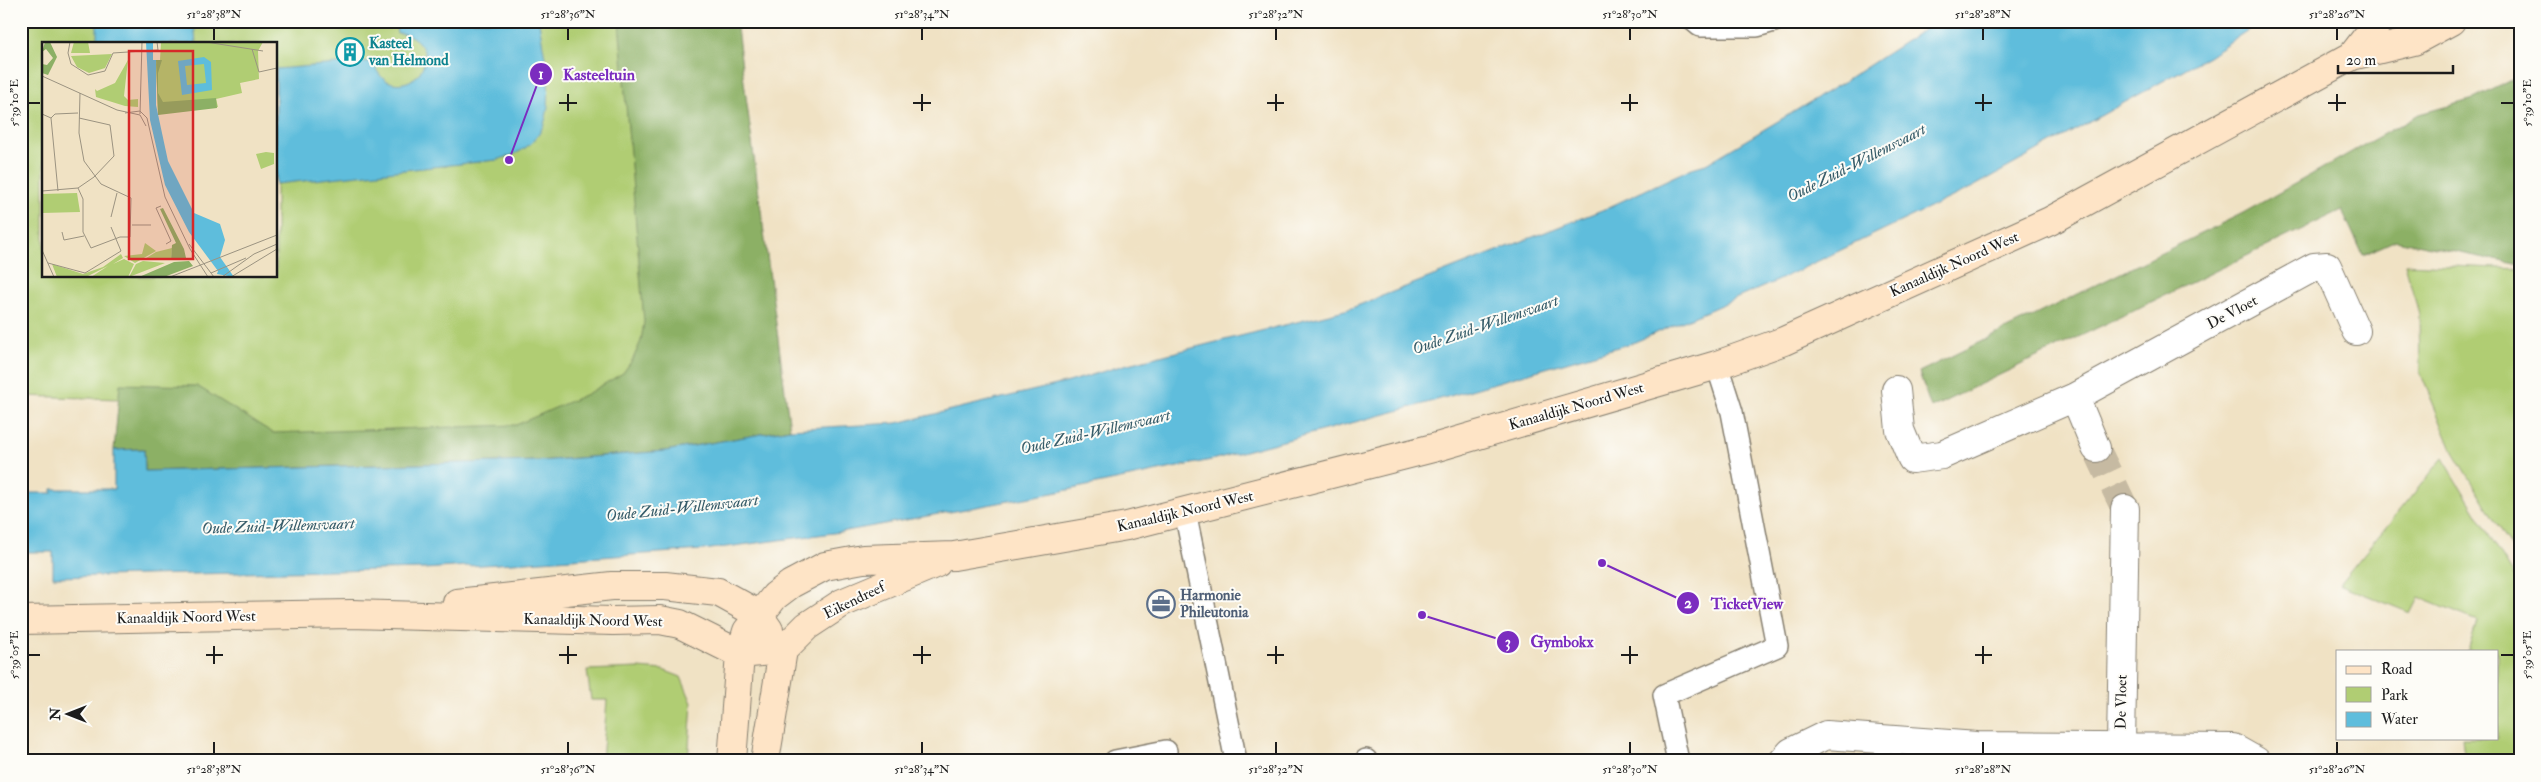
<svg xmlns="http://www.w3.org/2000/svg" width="2541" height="782" viewBox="0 0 2541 782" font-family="'IM FELL Double Pica',serif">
<rect width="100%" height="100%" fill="#fdfcf7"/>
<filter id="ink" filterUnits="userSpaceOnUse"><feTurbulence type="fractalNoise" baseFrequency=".02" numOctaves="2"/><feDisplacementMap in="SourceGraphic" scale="10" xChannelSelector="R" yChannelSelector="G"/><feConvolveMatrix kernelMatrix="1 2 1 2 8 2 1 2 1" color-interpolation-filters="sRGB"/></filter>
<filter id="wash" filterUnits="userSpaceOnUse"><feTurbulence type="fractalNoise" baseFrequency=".0096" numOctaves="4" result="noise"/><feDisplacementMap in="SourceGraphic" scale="20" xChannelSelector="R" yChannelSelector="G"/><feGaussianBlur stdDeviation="1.12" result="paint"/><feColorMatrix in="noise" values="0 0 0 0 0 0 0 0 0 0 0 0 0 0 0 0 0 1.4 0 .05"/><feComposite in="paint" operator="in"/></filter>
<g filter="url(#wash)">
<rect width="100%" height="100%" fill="#f0e2c4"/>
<path fill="#b0cd73" stroke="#667448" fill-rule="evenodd" d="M 21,21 L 726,21 L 774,424 L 162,456 L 121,399 L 21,396 ZM 44,44 L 276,44 L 276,276 L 44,276 Z
M 2405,264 L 2520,269 L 2520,563 L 2453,452 L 2420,372 L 2419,314 Z
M 2443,458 L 2520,586 L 2520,761 L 2465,761 L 2462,738 L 2497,738 L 2497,651 L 2468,651 L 2477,621 L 2418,597 L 2410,613 L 2339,584 Z
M 639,668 L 663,670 L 681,677 L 692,703 L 688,761 L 602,761 L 607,700 L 591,700 L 587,670 Z"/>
<path fill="#8cb065" stroke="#546640" d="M 619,21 L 736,21 L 790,429 L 665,451 L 538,461 L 145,471 L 144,449 L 114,450 L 120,384 L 197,386 L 273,433 L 516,425 L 587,394 L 623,373 L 633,359 L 641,341 L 644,322 Z
M 2516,78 L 2520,80 L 2520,265 L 2396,240 L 2363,255 L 2342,210 L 1931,408 L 1919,372 L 2243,213 L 2419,114 L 2474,99 Z"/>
<path fill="#5ebddc" stroke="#3d6c7c" d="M 97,21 L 194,21 L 196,44 L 97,44 Z
M 395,21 L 539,21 C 544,61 565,125 522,150 C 515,155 505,157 497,160 L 276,184 L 276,69 L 374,61 C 379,94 425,90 425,54 C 421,41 410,33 397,33 Z
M 1937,21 L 2262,21 L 2208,56 L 1973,187 L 1772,283 L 1635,342 L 1416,406 L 1211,460 L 1058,492 L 841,532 L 703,550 L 424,569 L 53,577 L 53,552 L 21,552 L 21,493 L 52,493 L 52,489 L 114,489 L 114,450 L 144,449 L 145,471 L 540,461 L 665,451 L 790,429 L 897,423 L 1069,382 L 1124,365 L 1349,309 L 1607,208 L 1692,168 L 1706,164 L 1842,83 Z"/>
<path fill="#f0e2c4" d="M 23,490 L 25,493 L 26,552 L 21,554 L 21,491 Z"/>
</g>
<g filter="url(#ink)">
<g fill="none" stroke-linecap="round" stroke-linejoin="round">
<path stroke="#c6baa2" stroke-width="28" stroke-dasharray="28 14" stroke-linecap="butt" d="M 2096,448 L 2125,509"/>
<defs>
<path id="lane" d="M 1694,21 L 1700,26 L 1757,26 L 1774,21
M 1185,512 L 1236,761
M 1366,760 L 1366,761
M 1115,761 L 1166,751
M 1678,761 L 1664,695 L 1777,646 L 1732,412 L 1717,365"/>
<path id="street" d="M 1896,390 L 1900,430 L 1912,459 L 1942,455 L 2075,397 L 2314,267 L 2327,266 L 2356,331
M 2075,397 L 2096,448
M 2121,745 L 2125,509
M 1783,761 L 1791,752 L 1826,735 L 1977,746 L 2233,748 L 2256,761"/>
<path id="secondary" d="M 2352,56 L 2379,21
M 457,603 L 612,586 L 665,586 L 718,592 L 758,614 L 769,630
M 21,620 L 351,614 L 613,621 L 660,620 L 680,624 L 740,654 L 783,650
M 732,761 L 740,654 L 747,631 L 775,596 L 791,584 L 825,566 L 863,559 L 954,556 L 1127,526 L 1437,447 L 1717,365 L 1784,341 L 2050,221 L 2352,56 L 2414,41 L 2451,21
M 765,761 L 783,650 L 807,626 L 842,603 L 937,563"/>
</defs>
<use href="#lane" stroke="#867f70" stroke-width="24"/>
<use href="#street" stroke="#867f70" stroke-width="30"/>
<use href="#secondary" stroke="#867f70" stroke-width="30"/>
<use href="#lane" stroke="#fff" stroke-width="21"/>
<use href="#street" stroke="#fff" stroke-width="28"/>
<use href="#secondary" stroke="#fee4c6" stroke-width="28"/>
</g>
</g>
<path fill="none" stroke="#1c1c1c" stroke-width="2" d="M 214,28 L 214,40M 568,28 L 568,40M 922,28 L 922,40M 1276,28 L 1276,40M 1630,28 L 1630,40M 1983,28 L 1983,40M 2337,28 L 2337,40M 568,94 L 568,111M 922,94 L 922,111M 1276,94 L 1276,111M 1630,94 L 1630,111M 1983,94 L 1983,111M 2337,94 L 2337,111M 28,103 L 40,103M 559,103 L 577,103M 913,103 L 931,103M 1267,103 L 1284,103M 1621,103 L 1638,103M 1975,103 L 1992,103M 2328,103 L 2346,103M 2501,103 L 2514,103M 214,646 L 214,664M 568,646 L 568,664M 922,646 L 922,664M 1276,646 L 1276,664M 1630,646 L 1630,664M 1983,646 L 1983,664M 28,655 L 40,655M 206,655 L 223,655M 559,655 L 577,655M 913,655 L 931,655M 1267,655 L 1284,655M 1621,655 L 1638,655M 1975,655 L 1992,655M 2501,655 L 2514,655M 214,742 L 214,754M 568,742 L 568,754M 922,742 L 922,754M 1276,742 L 1276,754M 1630,742 L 1630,754M 1983,742 L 1983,754M 2337,742 L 2337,754"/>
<defs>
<symbol id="building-ring" viewBox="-11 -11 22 22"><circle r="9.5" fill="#fdfcf7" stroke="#0f9aa8" stroke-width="1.5"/><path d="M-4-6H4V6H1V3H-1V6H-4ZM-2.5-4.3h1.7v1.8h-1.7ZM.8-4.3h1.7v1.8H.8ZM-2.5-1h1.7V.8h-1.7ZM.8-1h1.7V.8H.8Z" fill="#0f9aa8"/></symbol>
<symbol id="office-ring" viewBox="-11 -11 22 22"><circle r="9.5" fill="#fdfcf7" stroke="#5c6f8a" stroke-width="1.5"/><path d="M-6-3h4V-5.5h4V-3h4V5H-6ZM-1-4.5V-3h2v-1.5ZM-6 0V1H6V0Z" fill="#5c6f8a"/></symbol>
</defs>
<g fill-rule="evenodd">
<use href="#building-ring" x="334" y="36" width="32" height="32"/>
<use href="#office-ring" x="1145" y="588" width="32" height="32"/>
</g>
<g text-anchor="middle" stroke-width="4" stroke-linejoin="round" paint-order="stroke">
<g font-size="15" font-weight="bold" fill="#0d838f" stroke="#fdfcf7" text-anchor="start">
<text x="369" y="48">Kasteel<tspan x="369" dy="17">van Helmond</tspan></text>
</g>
<g font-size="15" fill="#1c1c1c" stroke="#fdfcf7">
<text transform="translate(1954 264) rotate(-24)" y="5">Kanaaldijk Noord West</text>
<text transform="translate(2232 312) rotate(-28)" y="5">De Vloet</text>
<text transform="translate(1576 406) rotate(-16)" y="5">Kanaaldijk Noord West</text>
<text transform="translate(1185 511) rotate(-13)" y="5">Kanaaldijk Noord West</text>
<text transform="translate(854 600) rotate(-26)" y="5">Eikendreef</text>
<text transform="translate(186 617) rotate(-1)" y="5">Kanaaldijk Noord West</text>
<text transform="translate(593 620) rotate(1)" y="5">Kanaaldijk Noord West</text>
<text transform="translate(2121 702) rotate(-89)" y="5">De Vloet</text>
</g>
<g font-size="15" font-weight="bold" fill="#4e5e75" stroke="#fdfcf7" text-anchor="start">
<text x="1180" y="600">Harmonie<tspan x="1180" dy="17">Phileutonia</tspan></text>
</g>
<g font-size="16" font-style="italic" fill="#365c69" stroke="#fdfcf7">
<text transform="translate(1856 162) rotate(-27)" y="6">Oude Zuid-Willemsvaart</text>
<text transform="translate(1485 324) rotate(-19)" y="6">Oude Zuid-Willemsvaart</text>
<text transform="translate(1095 431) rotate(-13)" y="6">Oude Zuid-Willemsvaart</text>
<text transform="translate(682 507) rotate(-6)" y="6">Oude Zuid-Willemsvaart</text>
<text transform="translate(278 525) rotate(-2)" y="6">Oude Zuid-Willemsvaart</text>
</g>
</g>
<g transform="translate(42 42)">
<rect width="235" height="235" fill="#f0e2c4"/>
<path d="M 32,0 L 46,0 L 48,11 L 29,11 ZM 119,0 L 221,0 L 216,9 L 217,37 L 198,41 L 200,51 L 174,57 L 176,65 L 116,72 L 114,22 L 118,18 ZM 70,12 L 63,26 L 47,31 L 35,25 L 29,14 ZM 86,18 L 82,54 L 86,58 L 96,57 L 96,65 L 83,64 L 54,55 L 53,47 L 55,49 L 73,41 ZM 224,110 L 232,111 L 232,122 L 219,127 L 214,112 ZM 35,151 L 38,170 L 0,171 L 0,152 ZM 103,201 L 114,209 L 93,221 L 82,214 L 100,212 ZM 130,206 L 129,218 L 101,218 L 114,210 ZM 79,212 L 81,216 L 71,222 L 82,217 L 92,222 L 86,235 L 49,235 L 66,224 L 46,234 L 15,235 L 10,222 L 41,232 L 61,225 ZM 101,219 L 123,221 L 87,235 L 94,222 Z" fill="#b0cd73"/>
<path d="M 3,0 L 8,0 L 15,15 L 6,33 L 0,31 L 0,22 L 5,23 L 11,16 L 4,7 L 0,10 ZM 114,18 L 120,18 L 116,31 L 116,51 L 121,60 L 174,56 L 175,66 L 116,73 ZM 121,166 L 142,207 L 144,216 L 129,218 L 130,203 L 134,201 L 118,167 ZM 147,219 L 151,224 L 122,235 L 97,235 L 132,220 Z" fill="#8cb065"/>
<path d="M 104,0 L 111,0 L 111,18 L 114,18 L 114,63 L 126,119 L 152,171 L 178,182 L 183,198 L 178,215 L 192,235 L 175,232 L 176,229 L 147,190 L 123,143 L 108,78 ZM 162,15 L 169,20 L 170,48 L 140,53 L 136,19 ZM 162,22 L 164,41 L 145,43 L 143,24 Z" fill="#5ebddc" fill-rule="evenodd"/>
<path fill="none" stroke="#9b9381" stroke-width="1" d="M 28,0 L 26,11 L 29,22 L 46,33 L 63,29 L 71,11 L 116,8 L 115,0M 164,0 L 221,9M 210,7 L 217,30 L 235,26M 0,34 L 75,68 L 98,73 L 104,84M 83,71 L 98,69 L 105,76 L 123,155 L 148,207 L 166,235M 0,72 L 9,76 L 13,72 L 36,71M 98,72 L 100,0M 9,76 L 16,149M 36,146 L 41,157 L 41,190 L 49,206 L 78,195 L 88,195 L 89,156 L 59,142 L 42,119 L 37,91 L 38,51M 0,149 L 36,146 L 52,135 L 72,114 L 68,83 L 37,76M 119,164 L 114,166 L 129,199 L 124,202M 69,175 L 75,151M 90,183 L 109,183M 20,190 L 22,198 L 42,194M 147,202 L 172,235M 0,208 L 12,235M 6,221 L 43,231 L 48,228 L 79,209 L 69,185M 169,231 L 204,216M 128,235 L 235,193M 180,235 L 212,212 L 235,202M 189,235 L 235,207"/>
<path fill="#d62828" fill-opacity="0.15" stroke="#d62828" stroke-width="2.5" d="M 87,9 L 151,9 L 151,217 L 87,217 Z"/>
<rect width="235" height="235" fill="none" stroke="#1c1c1c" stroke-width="2.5"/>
</g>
<path fill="none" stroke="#7b2cbf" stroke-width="2" d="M509 160L541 74M1602 563L1688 603M1422 615L1508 642"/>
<g fill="#7b2cbf" stroke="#fdfcf7" stroke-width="2">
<circle cx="509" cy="160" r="5"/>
<circle cx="1602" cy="563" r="5"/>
<circle cx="1422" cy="615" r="5"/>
<circle cx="541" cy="74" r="12"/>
<circle cx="1688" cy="603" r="12"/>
<circle cx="1508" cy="642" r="12"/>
</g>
<g font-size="15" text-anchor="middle" font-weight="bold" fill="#fff">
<text x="541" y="79">1</text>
<text x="1688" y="608">2</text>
<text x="1508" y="647">3</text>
</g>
<g font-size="16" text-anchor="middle" font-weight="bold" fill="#7b2cbf" stroke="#fdfcf7" stroke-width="4" stroke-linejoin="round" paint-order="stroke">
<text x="599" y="80">Kasteeltuin</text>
<text x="1747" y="609">TicketView</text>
<text x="1562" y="647">Gymbokx</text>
</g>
<rect width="2541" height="782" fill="none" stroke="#fdfcf7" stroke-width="55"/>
<rect x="2336" y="650" width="162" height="90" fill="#fdfcf7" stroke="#a3a29f"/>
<rect x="2346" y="666" width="25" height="8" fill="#fee4c6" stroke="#a3a29f"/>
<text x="2381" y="674" font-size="15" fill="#1c1c1c">Road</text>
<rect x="2346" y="687" width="25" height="15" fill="#b0cd73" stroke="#a3a29f"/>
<text x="2381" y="700" font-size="15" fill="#1c1c1c">Park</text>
<rect x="2346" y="712" width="25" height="15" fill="#5ebddc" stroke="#a3a29f"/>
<text x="2381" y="724" font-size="15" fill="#1c1c1c">Water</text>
<g transform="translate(68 714) rotate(270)" stroke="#fdfcf7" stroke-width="4" paint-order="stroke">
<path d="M0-4L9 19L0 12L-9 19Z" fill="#1c1c1c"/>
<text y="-8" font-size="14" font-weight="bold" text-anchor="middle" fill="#1c1c1c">N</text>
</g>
<path d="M2338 65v8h115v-8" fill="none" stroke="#1c1c1c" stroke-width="2.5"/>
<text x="2346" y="65" font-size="15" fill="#1c1c1c" stroke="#fdfcf7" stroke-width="4" paint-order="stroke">20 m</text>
<rect x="28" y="28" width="2486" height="726" fill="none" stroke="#1c1c1c" stroke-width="2"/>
<g font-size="12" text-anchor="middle" fill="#1c1c1c">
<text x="214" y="18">51°28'38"N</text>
<text x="568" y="18">51°28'36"N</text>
<text x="922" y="18">51°28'34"N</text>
<text x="1276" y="18">51°28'32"N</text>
<text x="1630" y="18">51°28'30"N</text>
<text x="1983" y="18">51°28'28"N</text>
<text x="2337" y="18">51°28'26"N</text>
<text transform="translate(2527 103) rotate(-90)" y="4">5°39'10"E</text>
<text transform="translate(14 103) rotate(-90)" y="4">5°39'10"E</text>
<text transform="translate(2527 655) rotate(-90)" y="4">5°39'05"E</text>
<text transform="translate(14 655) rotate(-90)" y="4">5°39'05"E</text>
<text x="214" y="773">51°28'38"N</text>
<text x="568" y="773">51°28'36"N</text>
<text x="922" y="773">51°28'34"N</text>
<text x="1276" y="773">51°28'32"N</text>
<text x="1630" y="773">51°28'30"N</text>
<text x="1983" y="773">51°28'28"N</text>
<text x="2337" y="773">51°28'26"N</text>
</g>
</svg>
